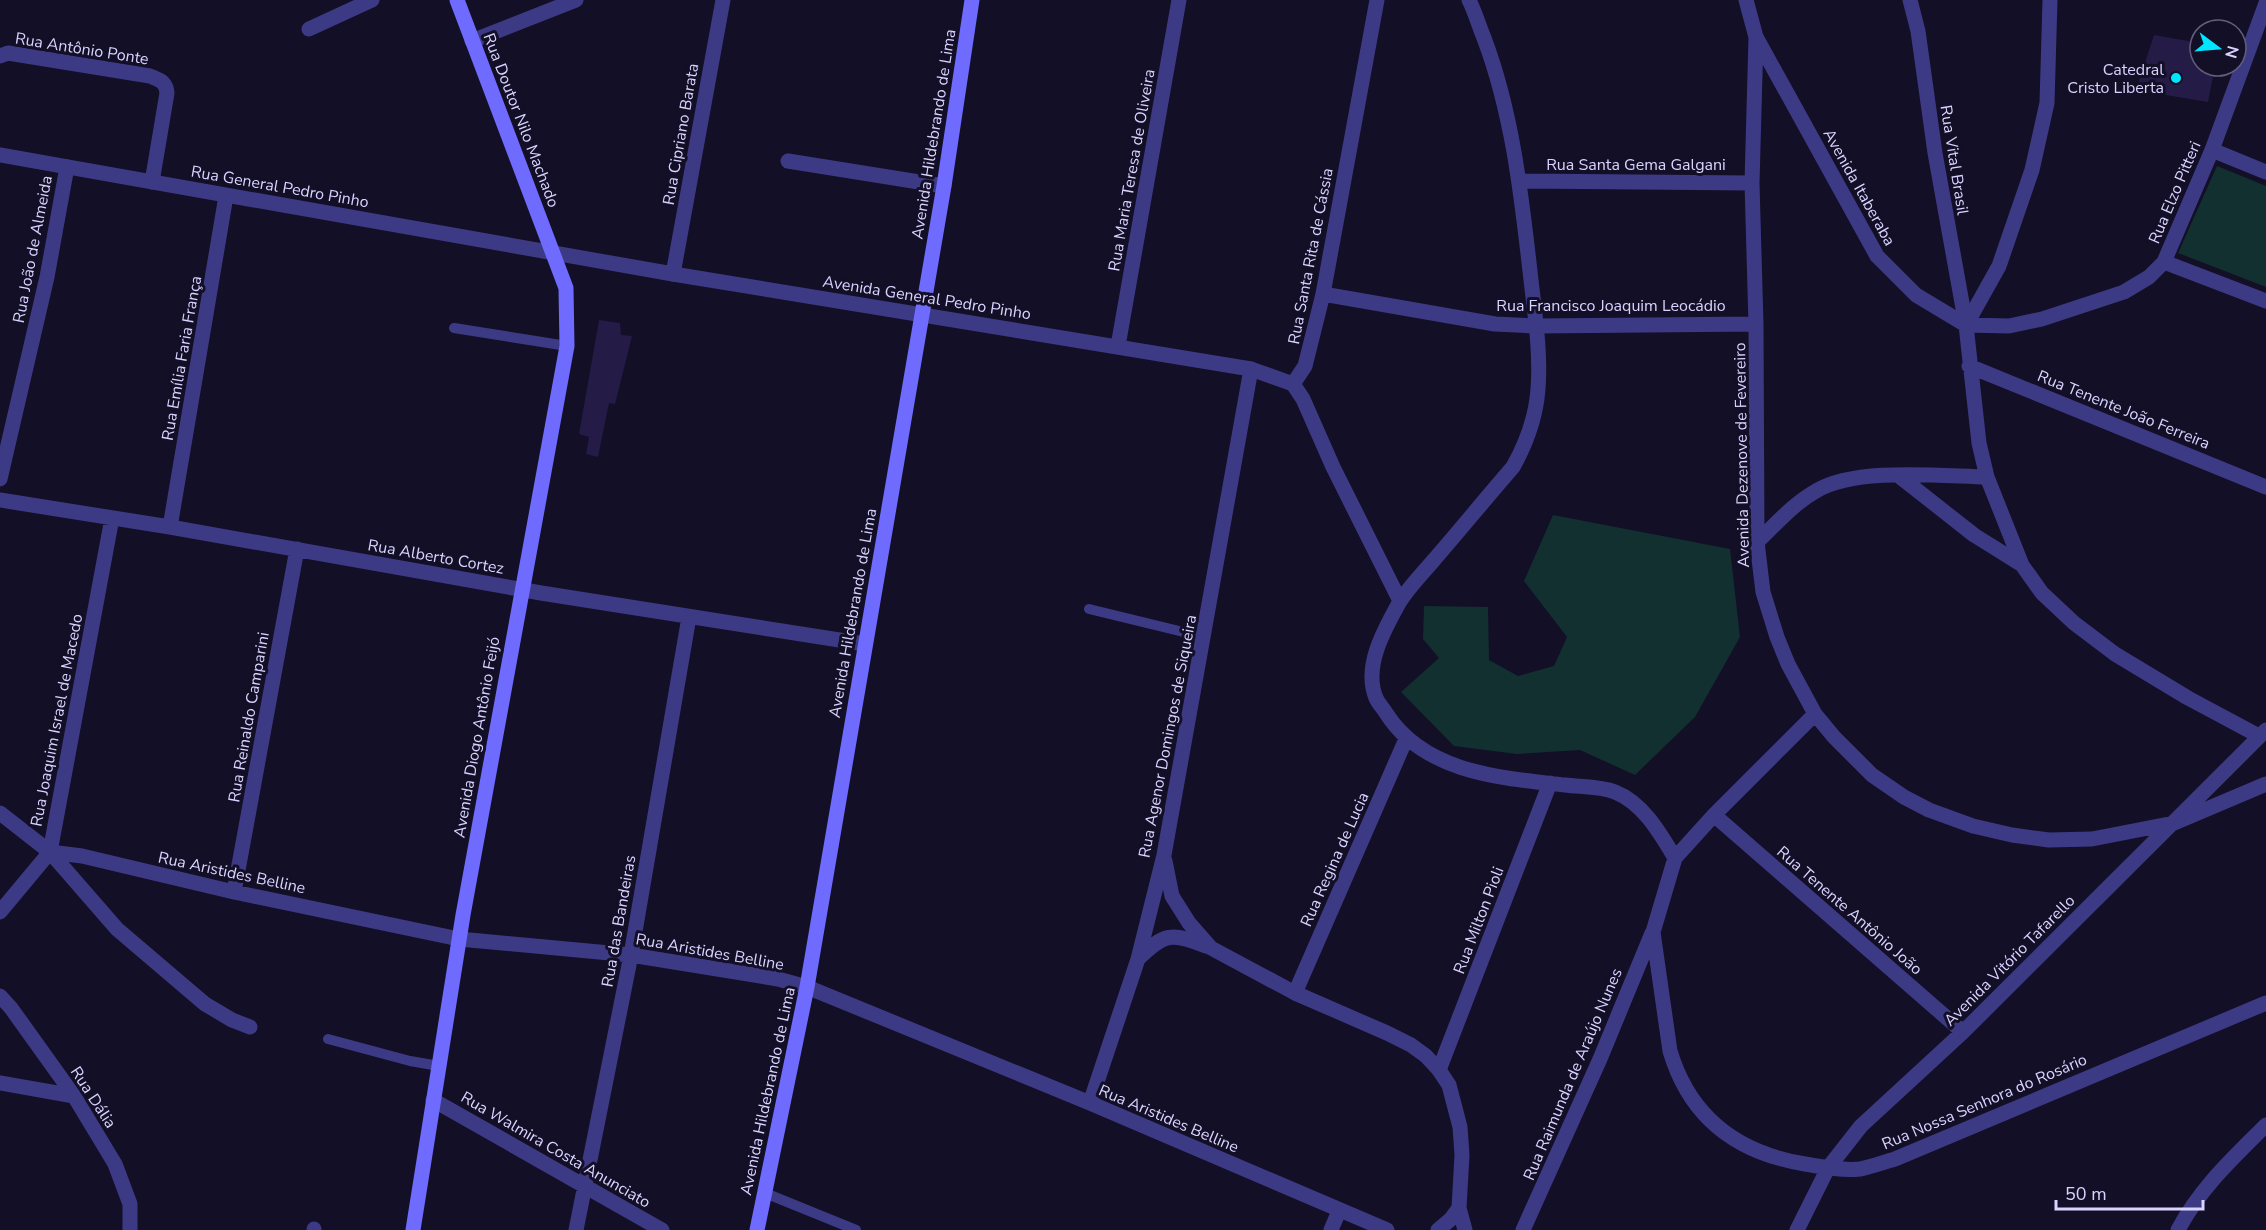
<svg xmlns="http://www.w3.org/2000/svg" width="2266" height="1230" viewBox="0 0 2266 1230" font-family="'Nunito Sans',sans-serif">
<rect width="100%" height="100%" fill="#130f26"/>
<path fill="#12302f" d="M 2217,166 L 2266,186 L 2266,287 L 2178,253 Z
M 1553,515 L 1730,549 L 1740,637 L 1695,717 L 1635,775 L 1580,750 L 1517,754 L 1454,746 L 1401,692 L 1439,658 L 1423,639 L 1424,606 L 1488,607 L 1489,660 L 1518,676 L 1554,666 L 1567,637 L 1524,581 Z"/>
<path fill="#241b47" d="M 2154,35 L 2200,43 L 2200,66 L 2215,66 L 2208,102 L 2136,90 Z
M 599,320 L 620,323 L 621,335 L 632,336 L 615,404 L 609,403 L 598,457 L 586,454 L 589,437 L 579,434 Z"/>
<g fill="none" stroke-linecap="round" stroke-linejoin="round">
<path stroke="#3d3a85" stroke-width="10" d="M 454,328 L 567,346
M 1089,609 L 1204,637
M 328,1039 L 410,1061 L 439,1066
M 765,1193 L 856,1230"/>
<path stroke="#3d3a85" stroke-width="15" d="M 1469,0 C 1475,12 1479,26 1484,38 C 1512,112 1521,192 1530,271 C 1534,309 1541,350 1538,389 C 1536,416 1526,444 1513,467 C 1486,498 1460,530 1433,561 C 1422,574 1408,588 1399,603 C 1384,630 1363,667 1376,698 C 1378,703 1383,708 1386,713 C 1424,773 1501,778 1565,785 C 1581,787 1600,786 1615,792 C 1643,803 1660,833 1675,858 L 1653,932 L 1670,1051 C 1690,1118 1737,1153 1805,1164 C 1822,1167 1842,1171 1860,1169 C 1871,1167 1884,1162 1895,1159 L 2266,1003
M 1746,0 L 1756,37 L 1752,183 L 1756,324 L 1757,542 L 1763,592 L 1777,637 L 1788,664 L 1815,714 L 1834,737 L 1872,775 L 1904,797 L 1929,810 L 1973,826 L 2012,835 L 2049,840 L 2092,839 L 2174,823 L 2266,784
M 1910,0 L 1918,31 L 1935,153 L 1966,325 L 1979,443 L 1987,477 L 2022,565 L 2042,593 L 2074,623 L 2115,654 L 2188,698 L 2259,736
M 309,29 L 372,0
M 1756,37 L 1877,256 L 1916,295 L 1966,325 L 2009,326 L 2042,319 L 2124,292 L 2149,277 L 2164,262 L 2212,150 L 2266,3
M 472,41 L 576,0
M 0,56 L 8,53 L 150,76 C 159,80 166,81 167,93 L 152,182
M 2212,150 L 2266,172
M 788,161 L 944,186
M 1520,181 L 1752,183
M 2164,262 L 2266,301
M 673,274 L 723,0
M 1323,294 L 1495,324 L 1536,326 L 1756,324
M 1966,325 L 1999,266 L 2032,170 L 2047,103 L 2050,0
M 1118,346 L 1179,0
M 1969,366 L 2266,487
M 1251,369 L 1293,384
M 1293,384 L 1305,366 L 1323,294 L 1377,0
M 1293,384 L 1303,399 L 1333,467 L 1400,601
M 1899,476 L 1974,535 L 2022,565
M 0,479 L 47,277 L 67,167
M 0,500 L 170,527 L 541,593 L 865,644
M 170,527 L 226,196
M 1757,542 C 1776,524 1793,504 1816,491 C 1855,467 1940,476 1987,477
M 0,813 L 50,852 L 82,856 L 234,892 L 459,939 L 631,955 L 778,979 L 807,987
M 1714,815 L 1963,1032
M 50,852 L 117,929 L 205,1004 L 232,1020 L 250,1027
M 1675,858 L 1714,815 L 1815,714
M 234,892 L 297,549
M 0,912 L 50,852 L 112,518
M 1295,993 L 1406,739
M 0,996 L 11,1008 L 74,1096 L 115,1164 L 130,1204 L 130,1230
M 1439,1070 L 1550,783
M 0,1083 L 74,1096
M 433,1100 L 662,1230
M 314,1230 L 314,1229
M 576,1230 L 631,955 L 689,617
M 1331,1230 L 1339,1211
M 1523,1230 L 1600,1059 L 1652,933
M 1797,1230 L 1828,1168 L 1861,1126 L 1963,1032 L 2266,730
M 2178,1230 C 2200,1188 2233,1158 2266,1125"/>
<path stroke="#3d3a85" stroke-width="15" d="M 0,155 L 673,274 L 1251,369 L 1164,855 L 1138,959 L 1090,1103
M 1165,861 L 1172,896 L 1189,923 L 1211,948 L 1295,993 L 1387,1033 L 1411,1045 L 1426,1056 L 1439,1070 L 1449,1085 L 1460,1127 L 1462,1155 L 1459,1208 L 1465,1230
M 1138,959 C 1164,933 1172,932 1206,946
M 807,987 L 1090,1103 L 1387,1230
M 1438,1230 L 1451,1219 L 1459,1208"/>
<path stroke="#6f6bff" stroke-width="15" d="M 413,1230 L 463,915 L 567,346 L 566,288 L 457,0
M 757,1230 L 807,987 L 944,186 L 972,0"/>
</g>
<circle fill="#00e5ff" stroke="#130f26" stroke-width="2" cx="2176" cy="78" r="6"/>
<g text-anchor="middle" stroke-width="6" stroke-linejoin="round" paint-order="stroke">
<g font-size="16" fill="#d9d4ff" stroke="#130f26">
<text transform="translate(82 48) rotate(9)" y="6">Rua Antônio Ponte</text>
<text transform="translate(522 120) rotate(69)" y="6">Rua Doutor Nilo Machado</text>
<text transform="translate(680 134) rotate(-80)" y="6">Rua Cipriano Barata</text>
<text transform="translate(933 134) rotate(-81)" y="6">Avenida Hildebrando de Lima</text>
<text transform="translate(1955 160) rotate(81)" y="6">Rua Vital Brasil</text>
<text x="1636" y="170">Rua Santa Gema Galgani</text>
<text transform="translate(1131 170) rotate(-80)" y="6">Rua Maria Teresa de Oliveira</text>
<text transform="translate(280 186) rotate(10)" y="6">Rua General Pedro Pinho</text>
<text transform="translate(1860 187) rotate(61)" y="6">Avenida Itaberaba</text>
<text transform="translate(2174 192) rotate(-67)" y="6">Rua Elzo Pitteri</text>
<text transform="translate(32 249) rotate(-79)" y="6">Rua João de Almeida</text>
<text transform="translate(1310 256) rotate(-79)" y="6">Rua Santa Rita de Cássia</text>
<text transform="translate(927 297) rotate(9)" y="6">Avenida General Pedro Pinho</text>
<text x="1611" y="311">Rua Francisco Joaquim Leocádio</text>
<text transform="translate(181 358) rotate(-80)" y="6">Rua Emília Faria França</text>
<text transform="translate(2124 409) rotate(22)" y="6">Rua Tenente João Ferreira</text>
<text transform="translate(1741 455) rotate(-91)" y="6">Avenida Dezenove de Fevereiro</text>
<text transform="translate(436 556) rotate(10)" y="6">Rua Alberto Cortez</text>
<text transform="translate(852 613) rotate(-80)" y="6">Avenida Hildebrando de Lima</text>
<text transform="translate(248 717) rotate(-80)" y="6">Rua Reinaldo Camparini</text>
<text transform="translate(56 720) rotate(-79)" y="6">Rua Joaquim Israel de Macedo</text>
<text transform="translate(1167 736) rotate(-79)" y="6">Rua Agenor Domingos de Siqueira</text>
<text transform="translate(476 737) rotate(-80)" y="6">Avenida Diogo Antônio Feijó</text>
<text transform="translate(1334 859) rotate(-66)" y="6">Rua Regina de Lucia</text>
<text transform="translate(232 872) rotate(12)" y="6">Rua Aristides Belline</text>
<text transform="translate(1850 910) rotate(41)" y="6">Rua Tenente Antônio João</text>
<text transform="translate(1478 920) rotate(-69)" y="6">Rua Milton Pioli</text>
<text transform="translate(618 921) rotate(-80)" y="6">Rua das Bandeiras</text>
<text transform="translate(710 951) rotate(10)" y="6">Rua Aristides Belline</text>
<text transform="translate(2009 960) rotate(-45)" y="6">Avenida Vitório Tafarello</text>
<text transform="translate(1572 1074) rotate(-67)" y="6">Rua Raimunda de Araújo Nunes</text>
<text transform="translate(767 1091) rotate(-78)" y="6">Avenida Hildebrando de Lima</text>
<text transform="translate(94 1097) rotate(57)" y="6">Rua Dália</text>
<text transform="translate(1984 1101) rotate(-23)" y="6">Rua Nossa Senhora do Rosário</text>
<text transform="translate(1169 1118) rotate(23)" y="6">Rua Aristides Belline</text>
<text transform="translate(556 1149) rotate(30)" y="6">Rua Walmira Costa Anunciato</text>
</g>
<g font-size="16" fill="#d9d4ff" stroke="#130f26" text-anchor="end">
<text x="2164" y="75">Catedral<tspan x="2164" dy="18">Cristo Liberta</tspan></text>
</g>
</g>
<g transform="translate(2218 48) rotate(106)"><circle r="28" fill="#130f26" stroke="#625e7d" stroke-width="1.5"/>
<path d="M0-4.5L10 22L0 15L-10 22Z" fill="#00e5ff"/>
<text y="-9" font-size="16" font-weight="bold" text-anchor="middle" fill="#d9d4ff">N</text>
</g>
<path d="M2056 1200v9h147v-9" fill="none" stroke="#d9d4ff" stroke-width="3"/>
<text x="2065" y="1200" font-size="18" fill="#d9d4ff" stroke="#130f26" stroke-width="4.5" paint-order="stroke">50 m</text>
</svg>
